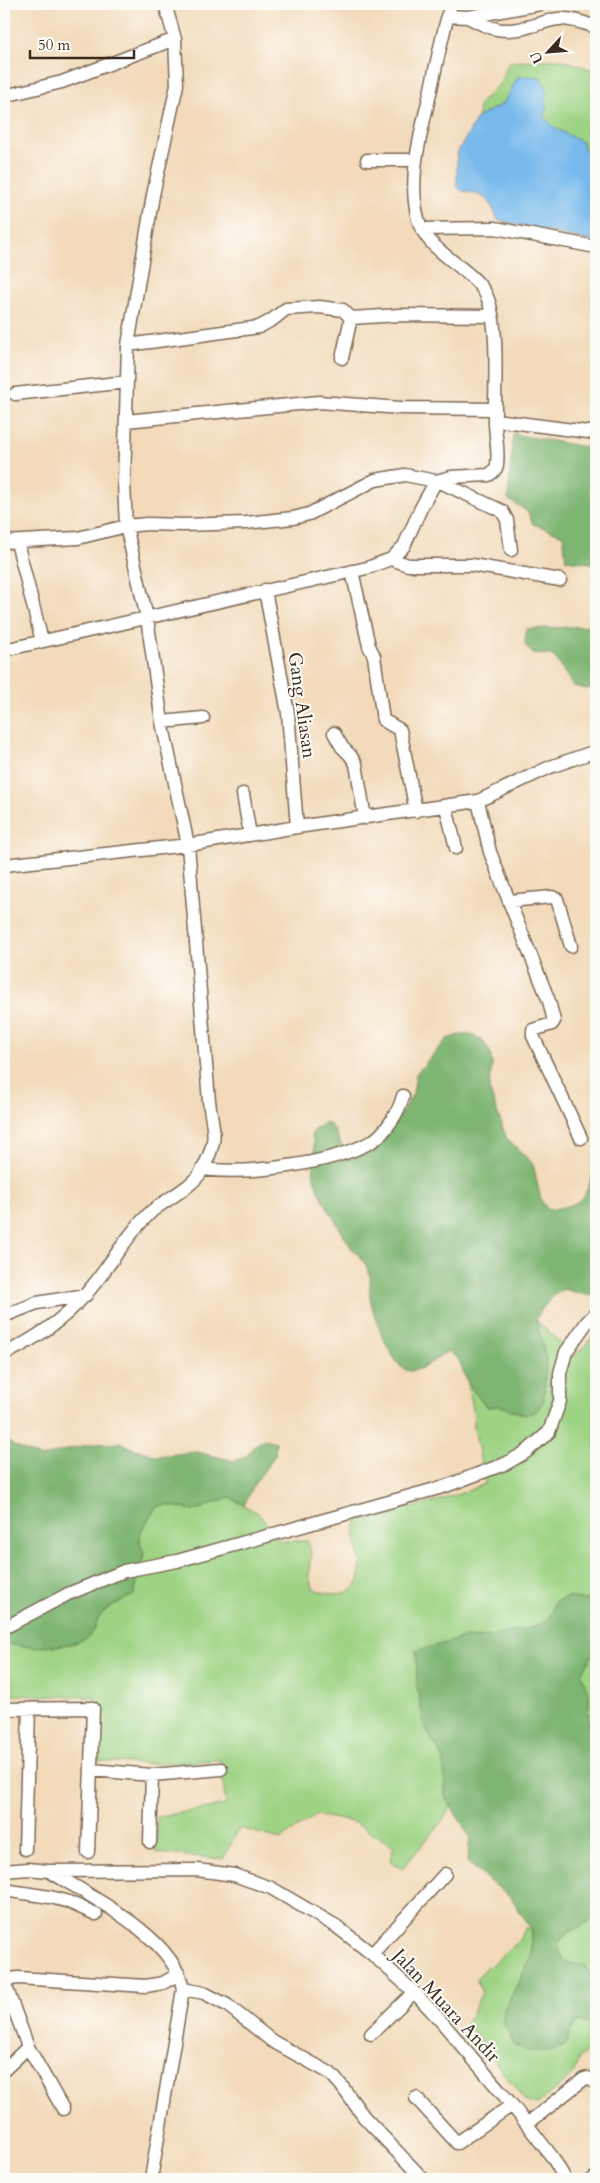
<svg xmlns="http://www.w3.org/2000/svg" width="600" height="2183" viewBox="0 0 600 2183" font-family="Cardo,serif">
<rect width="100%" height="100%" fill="#fdfcf7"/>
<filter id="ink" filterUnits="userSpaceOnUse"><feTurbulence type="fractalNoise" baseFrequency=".02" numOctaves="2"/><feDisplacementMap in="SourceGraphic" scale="10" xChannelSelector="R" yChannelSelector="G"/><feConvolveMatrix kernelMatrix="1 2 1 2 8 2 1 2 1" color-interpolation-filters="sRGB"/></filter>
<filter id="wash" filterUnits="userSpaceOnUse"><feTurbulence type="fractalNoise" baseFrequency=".0096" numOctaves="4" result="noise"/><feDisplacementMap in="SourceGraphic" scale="20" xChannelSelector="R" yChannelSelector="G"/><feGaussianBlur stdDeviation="1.12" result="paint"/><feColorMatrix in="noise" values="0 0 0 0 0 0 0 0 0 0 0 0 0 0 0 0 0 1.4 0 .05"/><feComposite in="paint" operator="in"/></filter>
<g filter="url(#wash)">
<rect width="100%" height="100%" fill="#f2daba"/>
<path fill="#9ed384" stroke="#6c7e51" d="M 560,59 L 596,71 L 596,154 L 584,149 L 582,142 L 554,128 L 545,118 L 546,88 L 518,77 L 503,104 L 478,117 L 479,104 L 500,83 L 509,62 Z
M 536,1320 L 575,1356 L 596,1333 L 596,1602 L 568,1597 C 560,1605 551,1617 543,1623 C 532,1632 481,1639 466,1637 L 424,1725 L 444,1759 L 445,1796 L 451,1807 L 443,1820 L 402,1869 L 390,1860 L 394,1846 L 353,1822 L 316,1815 L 281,1839 L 239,1828 L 223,1859 L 156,1853 L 157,1817 L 226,1805 L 220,1760 L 147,1764 L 99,1761 L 95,1697 L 4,1695 L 4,1643 C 28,1645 65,1651 87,1637 C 96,1632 95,1621 101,1615 C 108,1606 123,1600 134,1595 L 144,1555 L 140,1543 L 141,1531 L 156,1507 L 168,1505 L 194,1511 L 229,1497 L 258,1513 L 280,1541 L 307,1541 C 314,1551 309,1560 309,1572 C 308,1577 311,1583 312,1588 C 327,1596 357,1599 360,1575 C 362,1554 350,1538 359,1517 C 402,1511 445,1501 485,1484 L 474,1427 L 474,1414 L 468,1384 L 487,1407 L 501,1406 L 525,1415 L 546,1372 L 546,1358 Z
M 596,1650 L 596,1749 L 588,1725 L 589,1696 L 581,1673 Z
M 596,1918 L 596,1984 L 584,1965 C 566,1964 562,1962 558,1944 L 566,1934 Z
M 526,1928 L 531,1929 L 531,1958 L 504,2010 L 564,2045 L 570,2032 L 578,2022 L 596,2025 L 596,2043 L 579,2058 L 573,2075 L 536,2105 L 525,2101 L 466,2024 L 482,1993 L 476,1978 L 517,1943 Z"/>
<path fill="#7eb572" stroke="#5c7048" d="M 513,434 L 596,449 L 596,555 L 591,563 L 566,560 L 563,535 L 533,524 L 528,512 L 508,499 Z
M 596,615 L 596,686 L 586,689 L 573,686 L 556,659 L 551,655 L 533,654 L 525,645 L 526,629 L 592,626 Z
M 459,1035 L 473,1035 L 483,1041 L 490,1052 L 492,1065 L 489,1089 L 506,1137 L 533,1164 L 541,1200 L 548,1210 C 577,1205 585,1203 593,1172 L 596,1172 L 596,1293 L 589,1296 L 564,1289 L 553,1296 L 541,1310 L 536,1320 L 546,1358 L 544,1400 L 537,1411 L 525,1415 L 501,1406 L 487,1407 L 468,1384 L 459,1360 L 448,1351 C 436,1358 426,1369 411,1371 C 393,1373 372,1312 370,1297 C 369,1288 372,1278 368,1270 C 365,1262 359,1254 352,1249 C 339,1226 324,1205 315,1181 C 310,1166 319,1149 311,1135 L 315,1129 L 326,1122 C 338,1128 340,1148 349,1159 L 355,1158 L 376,1146 L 394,1126 L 413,1094 L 416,1074 L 447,1039 Z
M 4,1436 L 12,1445 L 42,1458 C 60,1451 78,1446 97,1444 C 105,1443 112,1445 120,1442 L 132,1448 L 157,1456 L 197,1452 L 235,1461 L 247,1456 L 254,1446 L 264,1439 L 276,1442 L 275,1455 L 255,1483 L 244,1505 L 229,1497 L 194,1511 L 168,1505 L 156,1507 L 141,1531 L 140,1543 L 144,1554 L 134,1595 C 124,1600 108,1606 101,1615 C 95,1621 96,1633 87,1638 C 69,1648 22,1650 4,1642 Z
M 568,1597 L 596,1602 L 596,1650 L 581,1673 L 589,1696 L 588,1725 L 596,1749 L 596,1918 L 566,1934 L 558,1944 C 562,1962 566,1964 584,1965 L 596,1984 L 596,2025 L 578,2022 L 570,2032 L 565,2045 L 552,2051 L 527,2051 L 514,2044 L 503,2023 L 504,2010 L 531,1958 L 531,1929 L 512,1899 L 467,1862 L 470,1837 L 445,1796 L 444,1759 L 424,1726 L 417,1687 L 416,1651 L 466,1637 L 479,1638 L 532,1628 L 543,1623 L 552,1613 L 555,1601 Z"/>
<path fill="#77b9ec" stroke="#597285" d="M 527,76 L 540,77 C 550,88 546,104 545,118 L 555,128 L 582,142 L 584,149 L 596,154 L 596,242 L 498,220 C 493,208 489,197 475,193 C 467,191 463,193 457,187 L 457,153 L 478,117 L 503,104 L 518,77 Z"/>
</g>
<g filter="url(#ink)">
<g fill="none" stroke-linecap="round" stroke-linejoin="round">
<defs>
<path id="minor" d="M 447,16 L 468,17 L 540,4
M 468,17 C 491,30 505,34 531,26 C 540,24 549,20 558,19 C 571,18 584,23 596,27
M 4,96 L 62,82 L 175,39
M 367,160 L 416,160
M 423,229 L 495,228 L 596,247
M 128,345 L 259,327 L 272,320 L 286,309 L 319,307 L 343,310 L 351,318
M 342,358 L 351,318 L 399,315 L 491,316
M 15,394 L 127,382
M 495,420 L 596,433
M 126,421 L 319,402 L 401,408 L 495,409
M 438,481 L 502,511 L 507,520 L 511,550
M 4,542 L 78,538 L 126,526 L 147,524 L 183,525 L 246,523 L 293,518 L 309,514 L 375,480 L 405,475 L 436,481
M 17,542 L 42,641
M 391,559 L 408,565 L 472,565 L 560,580
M 352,571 L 369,646 L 374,656 L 383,720 L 400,730 L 416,811
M 265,590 L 288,713 L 297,827
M 4,650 L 367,568 L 391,559 L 404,546 L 421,508 L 436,481 L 451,477 L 489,475 C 493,472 497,469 497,464 C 499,450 495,435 495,422 C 494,390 501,318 484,291 C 468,266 426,251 418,219 C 407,177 422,130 431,89 C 437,60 443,32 451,4
M 162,722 L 203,718
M 334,733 L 342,747 L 350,755 L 356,764 L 365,818
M 243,794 L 250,835
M 478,801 L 490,852 L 509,901 L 552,897 L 557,899 L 571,946
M 446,807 L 456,848
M 4,865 L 188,845 L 297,827 L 478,801 L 550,767 L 596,751
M 509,901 L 549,1001 L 554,1021 L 552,1024 L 533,1030 L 533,1036 L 581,1138
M 202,1169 C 247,1175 331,1164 371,1142 C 385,1134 399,1112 403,1096
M 4,1316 L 37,1303 L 86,1295
M 4,1354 C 36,1339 62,1321 86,1294 C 109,1268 126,1235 152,1211 C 169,1197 194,1187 204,1167 C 219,1135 213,1133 209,1101 L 188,845 L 162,722 L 147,618 L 126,526 L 124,483 L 128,345 L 153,195 L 177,85 L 175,39 L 165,4
M 4,1628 L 68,1594 L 124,1571 L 177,1561 L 446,1486 L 507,1463 L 526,1452 L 549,1432 L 560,1401 L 560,1373 L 566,1352 L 587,1322 L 596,1313
M 4,1709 L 93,1708 L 88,1852
M 91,1770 L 152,1775 L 221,1769
M 150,1842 L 152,1775
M 25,1849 L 29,1709
M 4,1871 L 28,1869 L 49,1871 L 197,1870 L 234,1875 L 271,1888 L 336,1926 L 372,1954 L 414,1992 L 441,2021 L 512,2105 L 553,2158 L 565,2179
M 49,1871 C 90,1896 175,1938 183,1989 L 151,2179
M 4,1890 L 50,1897 L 66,1901 L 96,1914
M 372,1954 L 445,1874
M 4,1976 L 4,1980 L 18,1978 L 146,1986 L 163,1983 L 179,1974
M 4,1981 L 28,2047 L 63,2109
M 183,1989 L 204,1993 L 227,2005 L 272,2041 L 330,2073 L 341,2085 L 364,2117 L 423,2179
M 371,2034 L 414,1992
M 4,2070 L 28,2047
M 416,2098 L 457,2143 L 512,2105
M 527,2124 L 584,2079 L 588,2078 L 596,2083
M 593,2179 L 596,2177"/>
</defs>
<use href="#minor" stroke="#7b6855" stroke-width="15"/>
<use href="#minor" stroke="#fff" stroke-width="12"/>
</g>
</g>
<g text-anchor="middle" stroke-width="4" stroke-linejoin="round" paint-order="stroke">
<g font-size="19" fill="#3b2a1e" stroke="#fdfcf7">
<text transform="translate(303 705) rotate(82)" y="7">Gang Aliasan</text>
<text transform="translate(447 2005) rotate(47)" y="7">Jalan Muara Andir</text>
</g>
</g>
<rect width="600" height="2183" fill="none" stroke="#fdfcf7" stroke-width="20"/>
<g transform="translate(548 52) rotate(244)" stroke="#fdfcf7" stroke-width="4" paint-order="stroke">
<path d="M0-4L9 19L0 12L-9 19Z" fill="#3b2a1e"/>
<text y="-8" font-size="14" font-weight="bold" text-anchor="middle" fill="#3b2a1e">U</text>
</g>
<path d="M30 50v8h104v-8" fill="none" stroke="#3b2a1e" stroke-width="2.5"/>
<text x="38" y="50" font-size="15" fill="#3b2a1e" stroke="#fdfcf7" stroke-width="4" paint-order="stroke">50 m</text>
</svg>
